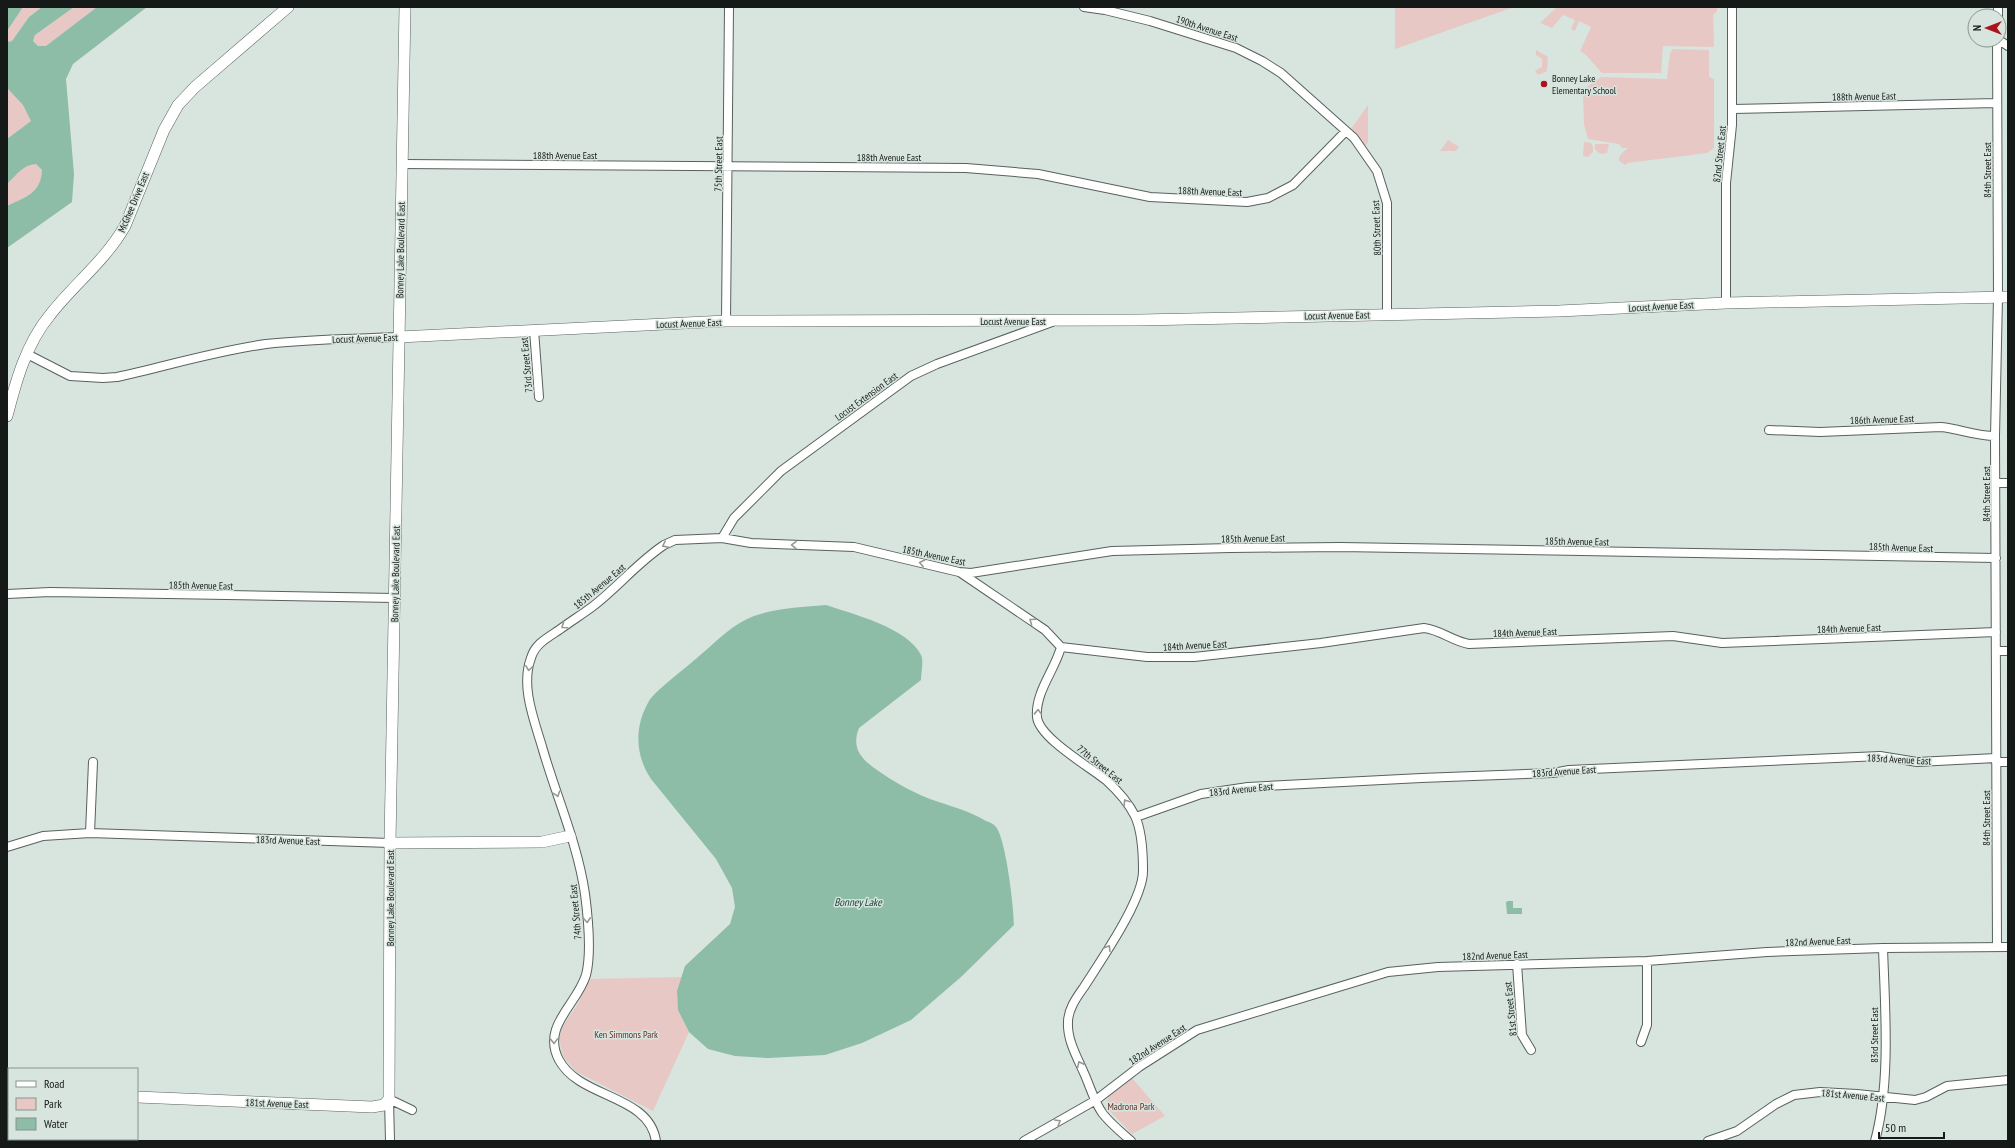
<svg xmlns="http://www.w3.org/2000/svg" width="2015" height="1148" viewBox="0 0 2015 1148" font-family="'PT Sans Narrow',sans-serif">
<rect width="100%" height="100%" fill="#d7e5de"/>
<path fill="#e8c8c4" d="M 23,7 L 42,7 L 29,17 L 12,41 L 7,42 L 7,31 Z
M 74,7 L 97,7 L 46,46 L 38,46 L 33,41 L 35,35 Z
M 1395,7 L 1514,7 L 1395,49 Z
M 1557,7 L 1717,7 L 1717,11 L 1713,15 L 1714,47 L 1663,46 L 1661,73 L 1602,73 L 1585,54 L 1580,51 L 1591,27 L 1579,21 L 1575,31 L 1571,29 L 1575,20 L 1563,15 L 1552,28 L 1540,23 Z
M 1673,49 L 1709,50 L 1709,77 L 1714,79 L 1714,148 L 1707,153 L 1627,163 L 1627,165 C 1611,161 1623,152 1628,148 L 1622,148 L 1619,144 L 1588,139 L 1584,124 L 1583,94 L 1585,91 L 1583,90 L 1601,77 L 1667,79 L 1670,53 Z
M 1536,50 L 1548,57 L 1547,71 L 1538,75 L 1535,71 L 1542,67 L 1542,59 L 1536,55 Z
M 7,88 L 23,105 L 31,121 L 7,139 Z
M 1368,105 L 1368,142 L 1366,146 L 1351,129 Z
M 1448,140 L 1459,147 L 1456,151 L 1440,151 Z
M 1584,142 L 1591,143 L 1593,147 L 1593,152 L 1588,157 L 1583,156 Z
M 1595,144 L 1609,144 L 1607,153 L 1600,154 L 1595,149 Z
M 30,164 L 36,164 L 42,170 C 41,193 26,197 7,206 L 7,184 L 22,168 Z
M 682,977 C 673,1000 678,1010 689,1032 L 653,1111 L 575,1071 L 563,1056 L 559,1039 L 562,1027 L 579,1002 L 589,979 Z
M 1132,1078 L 1165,1116 L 1132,1134 L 1107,1108 C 1104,1093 1121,1086 1132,1078 Z"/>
<path fill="#8dbca7" d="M 7,7 L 23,7 L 7,31 Z
M 42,7 L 74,7 L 35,35 L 33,41 L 38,46 L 46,46 L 97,7 L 147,7 L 73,64 L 66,79 L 74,174 L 72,202 L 7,248 L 7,206 C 26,197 41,193 42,170 L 36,164 C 22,165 17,175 7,184 L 7,139 L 31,121 L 23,105 L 7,88 L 7,42 L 12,41 L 29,17 Z
M 826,605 C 853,614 908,628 921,655 C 924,661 921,673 921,680 L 859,728 C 851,748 861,759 877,770 C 894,782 910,791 930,799 C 949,806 968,810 986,821 C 989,822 994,824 996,827 C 1006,839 1014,908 1014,925 L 961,977 L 911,1020 L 862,1043 L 825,1055 L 768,1058 L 735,1056 L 708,1049 L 689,1032 L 678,1010 L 677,991 L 685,966 L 730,924 L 735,907 L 732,888 L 716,859 L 651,779 C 635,755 634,727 649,701 C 654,692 688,666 698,657 C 716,642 732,624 754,616 C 777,608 802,607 826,605 Z
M 1508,901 L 1513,901 L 1513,908 L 1522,908 L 1522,914 L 1507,914 L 1506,902 Z"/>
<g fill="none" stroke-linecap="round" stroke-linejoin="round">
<defs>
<path id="street" d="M 1084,7 L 1105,10 L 1150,21 L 1236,48 L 1262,61 L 1281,73 L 1354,138 L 1377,171 L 1387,203 L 1387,313
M 1998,16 L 1998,7
M 1999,40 L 2008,46
M 1733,109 L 1996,103
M 402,164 L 966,168 L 1038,174 L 1150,197 L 1247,202 L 1268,198 L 1293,185 L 1346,131
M 1726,303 L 1726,183 L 1732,125 L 1732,7
M 726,321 L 729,7
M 534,330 L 539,397
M 27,354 L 70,376 L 103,378 L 117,377 C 167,366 216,351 266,344 C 310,339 354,339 399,337
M 1769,430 L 1820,432 L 1941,427 C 1960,429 1976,436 1995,436
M 1996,483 L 2008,483
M 722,538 L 734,518 L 781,471 L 911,376 L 937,364 L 1052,322
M 961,573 L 1045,630 L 1061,647
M 7,594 L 50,592 L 394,598
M 1061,647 L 1147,657 L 1194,657 L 1321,643 L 1424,628 C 1441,630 1452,641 1469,644 L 1673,636 L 1722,643 L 1996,632
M 1061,647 C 1055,670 1035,692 1037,717 C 1039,738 1090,767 1107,781 C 1118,791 1128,802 1135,816 C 1142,831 1143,853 1143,870 C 1144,899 1101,960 1084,987 C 1077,997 1068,1009 1068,1022 C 1067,1040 1077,1057 1084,1073 C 1090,1086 1094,1102 1103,1114 C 1111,1124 1122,1133 1131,1141
M 1996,651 L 2008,651
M 1996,762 L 2008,762
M 1136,817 L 1201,794 L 1248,787 L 1421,778 L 1553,773 L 1569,770 L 1880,756 L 1917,762 L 1996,758
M 90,833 L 93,762
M 7,847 L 43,836 L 90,833 L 390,843
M 1997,947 L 1995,436 L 1998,297 L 1997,40
M 1517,964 L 1522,1035 L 1531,1050
M 1641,1042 L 1647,1025 L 1647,961
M 389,1099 L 390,1141
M 389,1099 L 412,1110
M 656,1141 C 649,1094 580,1099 559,1060 C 541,1026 577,1005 586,975 C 592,952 588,917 585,894 C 578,845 557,798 543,750 C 535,722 520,687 531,658 C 535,644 547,638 559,630 C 570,622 581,615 592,607 C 617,588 637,563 664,545 L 675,540 L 722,538 L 751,543 L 854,547 L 959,572 L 971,573 L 1112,551 L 1230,548 L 1340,547 L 1996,558
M 1024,1141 L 1096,1100 L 1139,1067 L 1197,1030 L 1388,972 L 1438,967 L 1647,961 L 1767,952 L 1883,948 L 2008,947
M 1708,1141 L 1737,1131 L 1776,1104 L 1794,1095 L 1820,1092 L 1857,1094 L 1915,1100 L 1926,1097 L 1947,1086 L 2008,1080
M 1875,1141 C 1891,1082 1885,1009 1883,948"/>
<path id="secondary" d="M 399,337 L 726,321 L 1140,320 L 1559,311 L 1726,303 L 2008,297
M 7,416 C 16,381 26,344 50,315 C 74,284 105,261 125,226 L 164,130 L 178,105 L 195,87 L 288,7
M 390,843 L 542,842 L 570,836
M 137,1097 L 372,1107 L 384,1105 L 389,1099 L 390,843 L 405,7
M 51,1139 L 51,1141"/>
</defs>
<use href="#street" stroke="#57625d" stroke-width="10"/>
<use href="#secondary" stroke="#57625d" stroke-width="12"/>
<use href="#street" stroke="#fff" stroke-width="8"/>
<use href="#secondary" stroke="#fff" stroke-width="11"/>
</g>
<defs><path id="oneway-chevron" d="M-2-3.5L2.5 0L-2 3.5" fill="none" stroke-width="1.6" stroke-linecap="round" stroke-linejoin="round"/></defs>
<g stroke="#969897">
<use href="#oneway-chevron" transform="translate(665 545) rotate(153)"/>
<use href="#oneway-chevron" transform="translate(794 545) rotate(-179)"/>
<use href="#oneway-chevron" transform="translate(922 563) rotate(-167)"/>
<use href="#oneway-chevron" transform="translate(1032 621) rotate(-145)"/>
<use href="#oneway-chevron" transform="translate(564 626) rotate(145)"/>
<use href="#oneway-chevron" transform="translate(529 668) rotate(97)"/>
<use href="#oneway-chevron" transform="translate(1038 712) rotate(-88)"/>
<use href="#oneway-chevron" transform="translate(557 794) rotate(72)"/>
<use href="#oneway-chevron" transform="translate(1126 802) rotate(-123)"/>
<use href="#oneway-chevron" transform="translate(587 920) rotate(87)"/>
<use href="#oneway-chevron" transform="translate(1108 948) rotate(-59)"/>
<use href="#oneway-chevron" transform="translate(554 1041) rotate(88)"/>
<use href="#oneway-chevron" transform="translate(1080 1064) rotate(-115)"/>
<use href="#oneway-chevron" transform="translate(1058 1122) rotate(-30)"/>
</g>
<circle fill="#a9141d" stroke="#d7e5de" stroke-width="1.5" cx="1544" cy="84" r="4"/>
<g text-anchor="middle" stroke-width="3" stroke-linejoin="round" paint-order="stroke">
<g font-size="10" fill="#151917" stroke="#d7e5de">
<text transform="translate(1207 28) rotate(18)" y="4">190th Avenue East</text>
<text transform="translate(1864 96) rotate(-1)" y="4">188th Avenue East</text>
<text transform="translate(1719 154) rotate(-84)" y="4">82nd Street East</text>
<text x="565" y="159">188th Avenue East</text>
<text x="889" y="161">188th Avenue East</text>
<text transform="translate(718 164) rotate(-89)" y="4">75th Street East</text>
<text transform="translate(1987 170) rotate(-90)" y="4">84th Street East</text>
<text transform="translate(1210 191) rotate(2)" y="4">188th Avenue East</text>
<text transform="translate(133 202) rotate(-67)" y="4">McGhee Drive East</text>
<text transform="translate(1376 228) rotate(-92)" y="4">80th Street East</text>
<text transform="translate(400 250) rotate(-89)" y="4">Bonney Lake Boulevard East</text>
<text transform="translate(1661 306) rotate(-3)" y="4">Locust Avenue East</text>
<text transform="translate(1337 315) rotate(-1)" y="4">Locust Avenue East</text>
<text x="1013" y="325">Locust Avenue East</text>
<text transform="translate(689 323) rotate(-2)" y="4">Locust Avenue East</text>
<text transform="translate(365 338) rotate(-2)" y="4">Locust Avenue East</text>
<text transform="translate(526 365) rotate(-95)" y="4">73rd Street East</text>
<text transform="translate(866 396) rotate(-36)" y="4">Locust Extension East</text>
<text transform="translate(1882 419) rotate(-2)" y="4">186th Avenue East</text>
<text transform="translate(1986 494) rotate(-90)" y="4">84th Street East</text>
<text transform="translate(1253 538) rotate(-1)" y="4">185th Avenue East</text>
<text transform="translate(1577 541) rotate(1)" y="4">185th Avenue East</text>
<text transform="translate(1901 547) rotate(2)" y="4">185th Avenue East</text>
<text transform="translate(934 555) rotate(12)" y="4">185th Avenue East</text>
<text transform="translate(395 574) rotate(-89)" y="4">Bonney Lake Boulevard East</text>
<text transform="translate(201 585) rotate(1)" y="4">185th Avenue East</text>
<text transform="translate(599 586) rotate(-40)" y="4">185th Avenue East</text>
<text transform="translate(1849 628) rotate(-2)" y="4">184th Avenue East</text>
<text transform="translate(1525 632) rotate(-2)" y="4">184th Avenue East</text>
<text transform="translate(1195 645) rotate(-3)" y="4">184th Avenue East</text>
<text transform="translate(1899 759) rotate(3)" y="4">183rd Avenue East</text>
<text transform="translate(1100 764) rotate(39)" y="4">77th Street East</text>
<text transform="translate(1564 771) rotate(-4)" y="4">183rd Avenue East</text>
<text transform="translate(1241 789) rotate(-6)" y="4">183rd Avenue East</text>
<text transform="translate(1986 818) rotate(-90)" y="4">84th Street East</text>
<text transform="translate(288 840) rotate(2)" y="4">183rd Avenue East</text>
<text transform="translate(390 898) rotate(-90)" y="4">Bonney Lake Boulevard East</text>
<text transform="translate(575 912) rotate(-95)" y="4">74th Street East</text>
<text transform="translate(1818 941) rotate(-2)" y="4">182nd Avenue East</text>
<text transform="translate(1495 955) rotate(-2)" y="4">182nd Avenue East</text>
<text transform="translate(1510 1009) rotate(-96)" y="4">81st Street East</text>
<text transform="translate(1874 1035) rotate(-90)" y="4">83rd Street East</text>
<text transform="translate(1157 1044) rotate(-33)" y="4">182nd Avenue East</text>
<text transform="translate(1853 1095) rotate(5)" y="4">181st Avenue East</text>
<text transform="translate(277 1103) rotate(2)" y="4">181st Avenue East</text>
</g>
<g font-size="10" fill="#151917" stroke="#d7e5de" text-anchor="start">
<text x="1552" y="82">Bonney Lake<tspan x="1552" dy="12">Elementary School</tspan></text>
</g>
<g font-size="10" fill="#672a27" stroke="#d7e5de">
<text x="626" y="1038">Ken Simmons Park</text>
<text x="1131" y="1110">Madrona Park</text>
</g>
<g font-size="11" font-style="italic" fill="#153d2e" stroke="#d7e5de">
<text x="858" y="906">Bonney Lake</text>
</g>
</g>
<rect width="2015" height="1148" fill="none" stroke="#151917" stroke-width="16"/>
<rect x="8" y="1068" width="130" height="72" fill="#d7e5de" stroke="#89938e"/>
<rect x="16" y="1081" width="20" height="6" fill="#ffffff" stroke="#89938e"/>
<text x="44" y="1088" font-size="12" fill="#151917">Road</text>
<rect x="16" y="1098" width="20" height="12" fill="#e8c8c4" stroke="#89938e"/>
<text x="44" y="1108" font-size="12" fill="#151917">Park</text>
<rect x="16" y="1118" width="20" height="12" fill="#8dbca7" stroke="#89938e"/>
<text x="44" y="1128" font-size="12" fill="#151917">Water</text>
<g transform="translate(1987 28) rotate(270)"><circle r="19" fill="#d7e5de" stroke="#89938e"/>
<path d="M0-3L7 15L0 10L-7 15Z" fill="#a9141d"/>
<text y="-6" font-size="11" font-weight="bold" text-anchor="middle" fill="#151917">N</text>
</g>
<path d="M1879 1132v6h65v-6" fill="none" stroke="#151917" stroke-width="2"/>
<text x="1885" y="1132" font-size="12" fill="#151917" stroke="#d7e5de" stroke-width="3" paint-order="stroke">50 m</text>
</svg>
